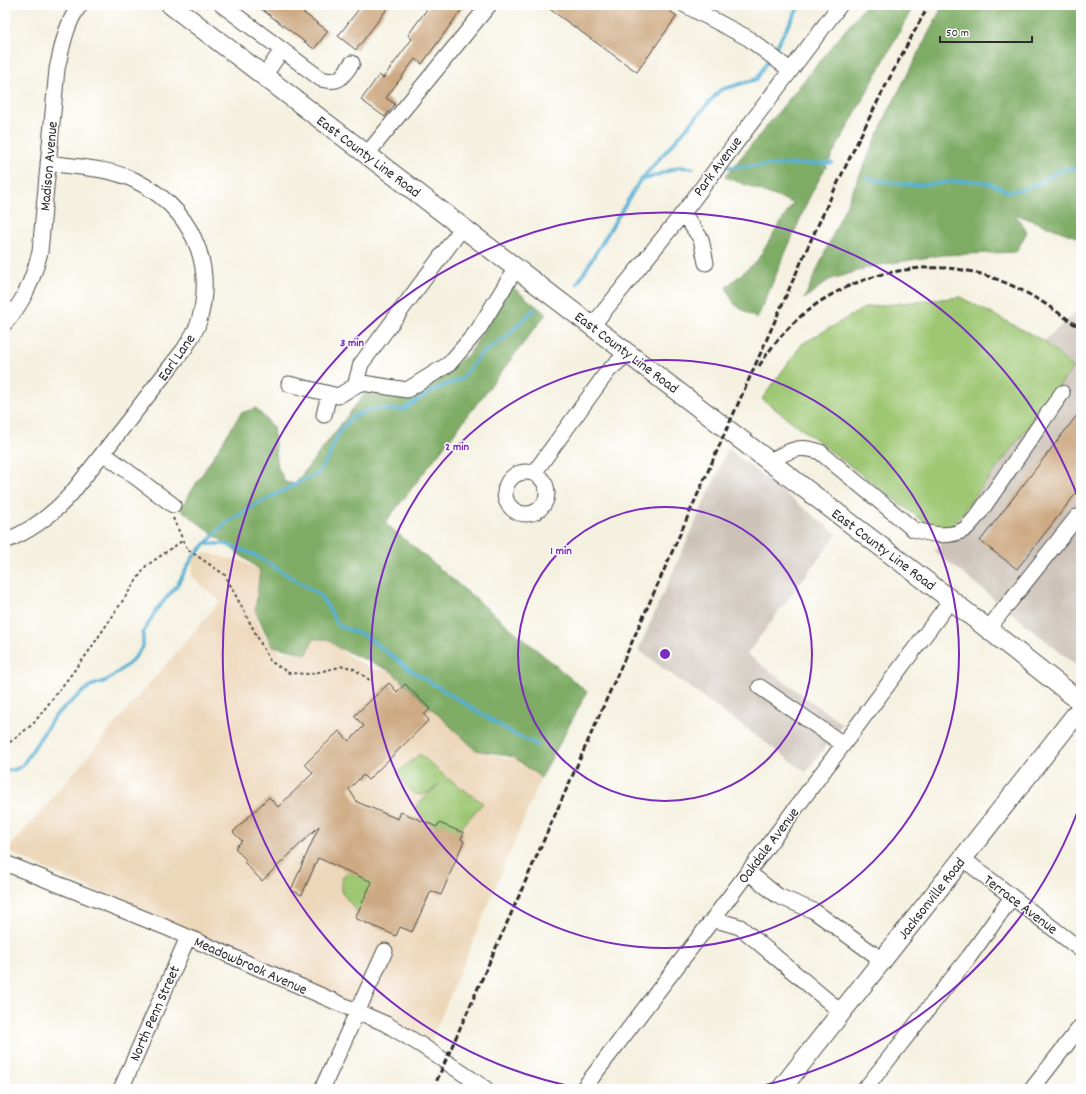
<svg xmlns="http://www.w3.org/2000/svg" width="1086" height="1094" viewBox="0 0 1086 1094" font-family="Dekko,sans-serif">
<rect width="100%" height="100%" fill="#fff"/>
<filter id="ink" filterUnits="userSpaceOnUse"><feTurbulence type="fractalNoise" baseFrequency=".025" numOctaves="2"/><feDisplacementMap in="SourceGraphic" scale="8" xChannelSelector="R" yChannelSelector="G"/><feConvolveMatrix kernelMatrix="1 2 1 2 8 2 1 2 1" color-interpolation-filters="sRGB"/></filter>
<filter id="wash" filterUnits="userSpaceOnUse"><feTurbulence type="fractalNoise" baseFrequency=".012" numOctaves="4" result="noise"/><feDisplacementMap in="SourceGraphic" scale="16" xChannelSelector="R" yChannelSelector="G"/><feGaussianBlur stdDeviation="0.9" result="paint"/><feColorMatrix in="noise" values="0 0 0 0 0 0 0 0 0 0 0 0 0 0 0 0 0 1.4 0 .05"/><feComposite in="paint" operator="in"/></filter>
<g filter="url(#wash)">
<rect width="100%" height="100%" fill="#f5f1e1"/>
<path fill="#edd7ba" d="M 206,553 L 242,561 L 260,570 L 254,604 L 258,624 L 269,643 L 280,652 L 306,654 L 313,639 L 327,639 L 350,657 L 373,669 L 391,671 L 407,683 L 476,750 L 507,759 L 514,757 L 541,778 L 431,1041 L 7,851 L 220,601 L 192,577 L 193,557 Z"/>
<path fill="#ccc2b8" d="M 1081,307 L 1081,659 L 1076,665 L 935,551 L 1073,367 L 1044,341 Z
M 728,449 L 837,534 L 747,654 L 842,724 L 806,772 L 638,650 Z"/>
<path fill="#9ec773" stroke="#64794f" d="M 960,297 L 1044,341 L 1073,368 L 944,537 L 762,399 L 802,344 L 866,307 Z
M 420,754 L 447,778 L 483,803 L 452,838 L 423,817 L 415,807 L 439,784 C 436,786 433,790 429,792 C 413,802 404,783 398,772 Z
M 365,860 L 380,881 L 363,919 L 342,893 L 342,877 Z"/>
<path fill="#7eac65" stroke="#546c48" d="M 866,5 L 914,5 L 809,198 L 757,319 L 734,304 L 726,287 L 756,262 L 793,203 L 725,177 Z
M 943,5 L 1081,5 L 1081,239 L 1015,214 L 1027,232 L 1016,252 L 942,255 L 874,266 L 829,280 L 804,299 L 888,112 Z
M 511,286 L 546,314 L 385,523 L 587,692 L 541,778 L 514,757 L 476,750 L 391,671 L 339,648 L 327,639 L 313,639 L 307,654 L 272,646 L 255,610 L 260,570 L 180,509 L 241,413 L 256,408 L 273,427 L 278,468 L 285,482 L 295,484 L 376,379 L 407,388 L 425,390 L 470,353 Z"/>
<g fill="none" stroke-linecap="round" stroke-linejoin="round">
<path stroke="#55b0d3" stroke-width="3.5" d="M 773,52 L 800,5
M 728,167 L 832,163
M 866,178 C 881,180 897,184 912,185 C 946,186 975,171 1008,192 C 1016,190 1025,190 1032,186 C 1051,178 1058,165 1081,170
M 640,181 L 679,167 L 693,168
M 577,284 L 639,182 L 720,90 L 757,79 L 769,58
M 205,544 L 225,544 L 253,554 L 320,595 L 339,626 L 366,636 L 409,669 L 514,734 L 538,745
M 5,770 L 14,770 L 22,766 L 54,717 L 66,706 L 90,686 L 108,680 L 132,661 L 143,647 L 143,633 L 156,610 L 176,587 L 193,557 L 226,523 L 257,504 L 318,473 L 327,460 L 340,430 L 354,416 L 374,409 L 403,410 L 433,390 L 461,379 L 482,353 L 502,340 L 535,309"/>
</g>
<g id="blocks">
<path fill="#ceaa84" d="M 256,5 L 293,5 L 328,31 L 314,49 Z
M 362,5 L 390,5 L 356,50 L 338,36 Z
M 430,5 L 465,5 L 422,64 L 415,59 L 386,98 L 395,104 L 385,117 L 361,100 L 379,75 L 383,78 L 412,39 L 408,35 Z
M 544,5 L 661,5 L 677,16 L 637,72 Z
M 1081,410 L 1081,487 L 1017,569 L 980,541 Z
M 389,683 L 397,692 L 405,684 L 430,709 L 424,715 L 429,720 L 368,780 L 363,775 L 349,789 L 357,802 L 398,819 L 401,812 L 437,827 L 439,823 L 464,833 L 461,839 L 464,841 L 441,895 L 431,891 L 412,932 L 400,927 L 396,936 L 355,918 L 372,882 L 318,858 L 302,895 L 291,890 L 319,826 L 262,881 L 244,862 L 246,860 L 235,848 L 242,841 L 233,832 L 269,797 L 278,807 L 313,773 L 305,764 L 339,731 L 349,741 L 364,726 L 354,716 Z"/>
</g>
</g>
<g filter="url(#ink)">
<use href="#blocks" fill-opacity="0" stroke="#494946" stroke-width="1"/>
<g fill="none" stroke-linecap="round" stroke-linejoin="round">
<defs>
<path id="minor" d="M 222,5 L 321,79 C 340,84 342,77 352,63
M 685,5 L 748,38 L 790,70
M 264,76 L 282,50
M 367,154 L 489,5
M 683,213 L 701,239 L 706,263
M 5,323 C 24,302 33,279 40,252 L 57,69 C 62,47 66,23 80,5
M 592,326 L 683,213 L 840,5
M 356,382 L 407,390 L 449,364 L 478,330 L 516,268
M 289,384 L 338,396 L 355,386 L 361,364 L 463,227
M 324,415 L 329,394
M 103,453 L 173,505
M 770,461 C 789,451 798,444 820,452 L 913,529 C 929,534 949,539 965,529 C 970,525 974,519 978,515 L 1062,393
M505 493a21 21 0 1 1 42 0a21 21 0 1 1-42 0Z
M 534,473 L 608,371 L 628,353
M 5,541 C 31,531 53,514 71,494 L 185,348 C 190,339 197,330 199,321 C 216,261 190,207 134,180 C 109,168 76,167 48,163
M 988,629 L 1077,517
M 760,687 L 843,744
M 962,858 L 1081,950
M 5,863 L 165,927 L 386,1024 L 421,1045 L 486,1089
M 748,872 L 778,896 L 814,911 L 882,960
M 713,919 L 740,927 L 841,1012
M 121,1089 L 188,937
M 322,1089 L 385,951
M 583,1089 L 713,919 L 951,600
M 865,1089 L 969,957 L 1012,897
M 1032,1089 L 1081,1026"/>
<path id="major" d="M 171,5 L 951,600 L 1081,702
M 781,1089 L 1081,708"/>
</defs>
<use href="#minor" stroke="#494946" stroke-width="17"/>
<use href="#major" stroke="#494946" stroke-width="21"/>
<path stroke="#494946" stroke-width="2" stroke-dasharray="3 3" stroke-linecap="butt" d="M 173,518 L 187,549 L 225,575 L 270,661 L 289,673 L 310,674 L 344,666 L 354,669 L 371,681
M 5,746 L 33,724 L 87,654 L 146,566 L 182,541"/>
<use href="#minor" stroke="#fff" stroke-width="15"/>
<use href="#major" stroke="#fff" stroke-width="19"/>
<path stroke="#2b2b2b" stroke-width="3" stroke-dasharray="6 3" stroke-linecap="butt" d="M 759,366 C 767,354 775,342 785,332 C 829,281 912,256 977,273 C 1016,283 1049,305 1081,329
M 433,1089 L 806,251 C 844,168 884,85 929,5"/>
</g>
</g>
<g fill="none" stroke="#7b2cbf" stroke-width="2">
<circle cx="665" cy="654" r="147"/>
<circle cx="665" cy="654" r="294"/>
<path d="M1080 805A442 442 0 0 1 746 1089M584 1089A442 442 0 1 1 1080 503"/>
</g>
<g text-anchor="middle" stroke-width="3" stroke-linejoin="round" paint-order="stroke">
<g font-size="15" fill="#2b2b2b" stroke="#fff">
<text transform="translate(369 156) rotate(37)" y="5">East County Line Road</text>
<text transform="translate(48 166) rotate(-85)" y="5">Madison Avenue</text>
<text transform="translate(717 166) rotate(-53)" y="5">Park Avenue</text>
<text transform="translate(627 352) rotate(37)" y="5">East County Line Road</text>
<text transform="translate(176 357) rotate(-55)" y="5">Earl Lane</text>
<text transform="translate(884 549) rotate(37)" y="5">East County Line Road</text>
<text transform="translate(768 845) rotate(-53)" y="5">Oakdale Avenue</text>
<text transform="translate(931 898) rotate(-52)" y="5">Jacksonville Road</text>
<text transform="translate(1021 904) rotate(37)" y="5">Terrace Avenue</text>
<text transform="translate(251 965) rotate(24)" y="5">Meadowbrook Avenue</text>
<text transform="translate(154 1013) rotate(-66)" y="5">North Penn Street</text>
</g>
</g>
<circle cx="665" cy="654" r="6" fill="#7b2cbf" stroke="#fff" stroke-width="2"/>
<g font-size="12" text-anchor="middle" font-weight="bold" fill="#7b2cbf" stroke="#fff" stroke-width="3" stroke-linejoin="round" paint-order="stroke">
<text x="352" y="346">3 min</text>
<text x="457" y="450">2 min</text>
<text x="561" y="554">1 min</text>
</g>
<rect width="1086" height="1094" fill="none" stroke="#fff" stroke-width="20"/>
<path d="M940 36v6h92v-6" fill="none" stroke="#2b2b2b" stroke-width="2"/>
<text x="946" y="36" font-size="12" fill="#2b2b2b" stroke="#ffffff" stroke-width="3" paint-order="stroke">50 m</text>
</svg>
